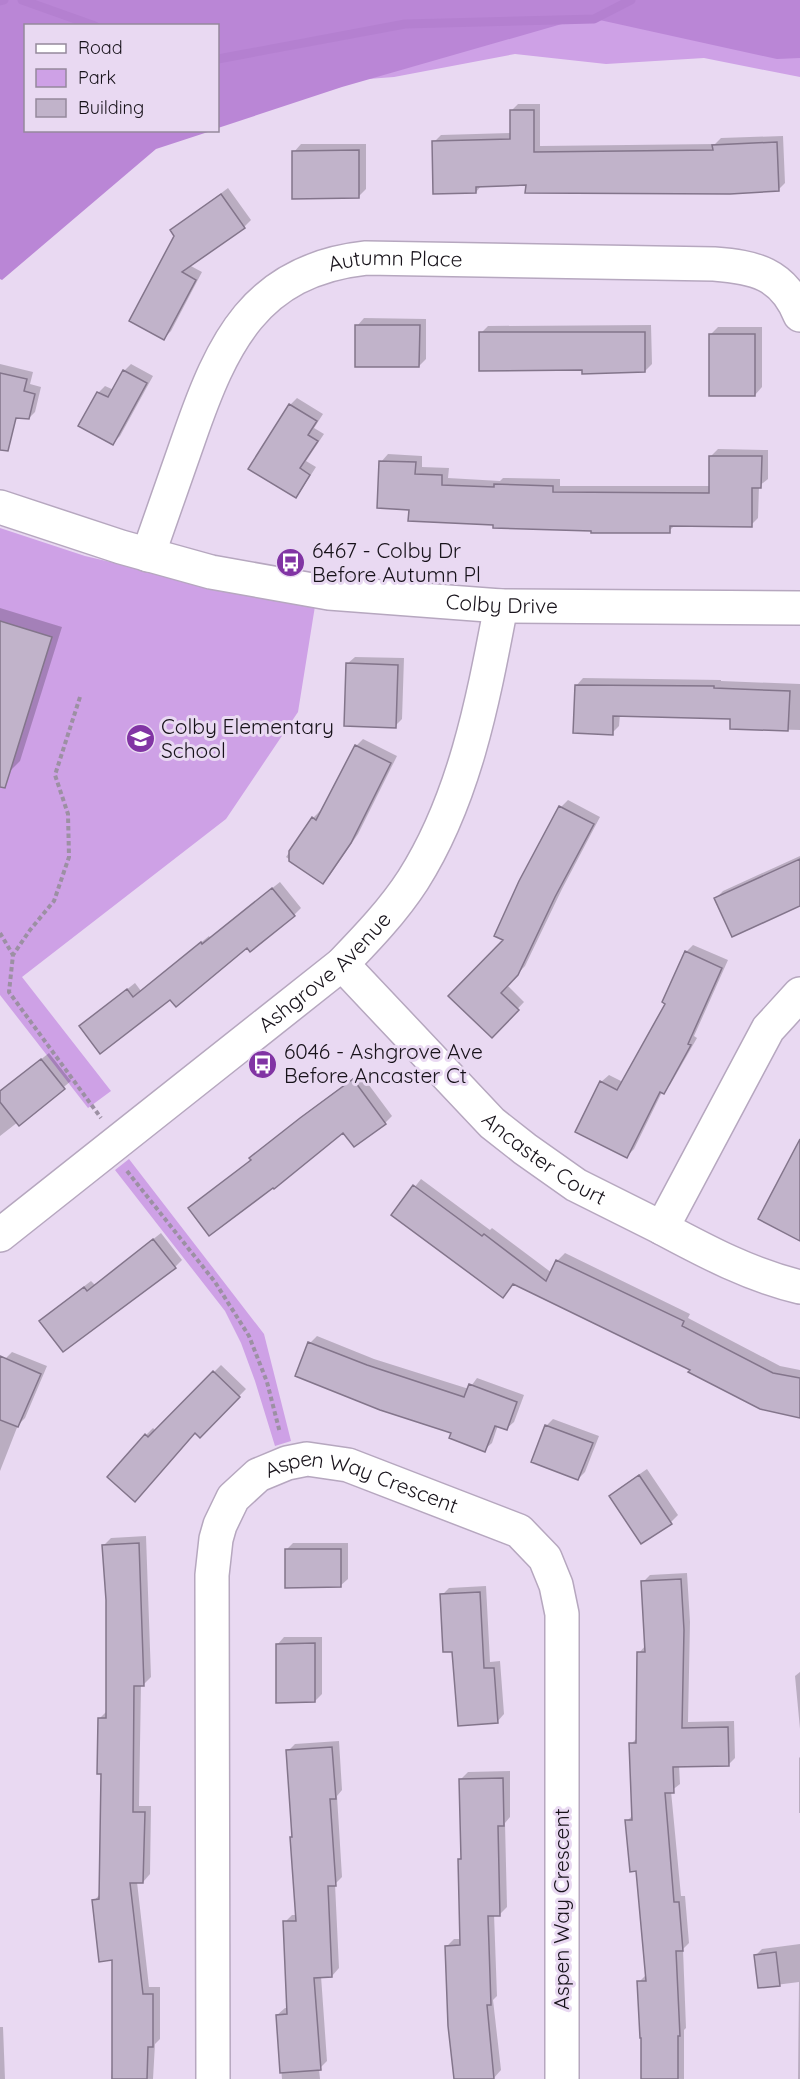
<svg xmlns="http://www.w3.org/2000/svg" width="800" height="2079" viewBox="0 0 800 2079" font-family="Quicksand,sans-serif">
<rect width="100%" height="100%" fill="#e9d9f2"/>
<path fill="#cea1e6" d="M 0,0 L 800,0 L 800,77 L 704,58 L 606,64 L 515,54 L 394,77 L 368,79 L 218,26 L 26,26 L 26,130 L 17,161 Z
M 0,528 L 85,556 L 247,594 L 315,606 L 298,712 L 226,819 L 22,977 L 111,1091 L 88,1108 L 0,995 Z
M 129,1159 L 264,1334 L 291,1441 L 275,1446 L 255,1381 L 241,1343 L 225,1311 L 115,1170 Z"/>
<path fill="#ba86d6" d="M 0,0 L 800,0 L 800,58 L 777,59 L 586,17 L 342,87 L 218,128 L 218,26 L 26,26 L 26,130 L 211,131 L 156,149 L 2,280 L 0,279 Z"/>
<path fill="#0003" d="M 518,104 L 540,104 L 540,146 L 715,144 L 721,138 L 783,136 L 785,183 L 778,190 L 527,183 L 482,185 L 476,192 L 434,142 L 441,135 L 512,133 L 511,111 Z
M 301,144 L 366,144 L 366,189 L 359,196 L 294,152 Z
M 228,188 L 251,220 L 244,227 L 189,265 L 202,272 L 171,331 L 164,338 L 176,236 L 172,230 Z
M 364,318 L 426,319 L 426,359 L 419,366 L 357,326 Z
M 651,325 L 652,364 L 645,371 L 583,369 L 481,333 L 488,326 Z
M 718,327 L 762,327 L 762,387 L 755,395 L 711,334 Z
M 0,364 L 33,372 L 30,384 L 41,387 L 35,412 L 28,419 L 0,413 Z
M 131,364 L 153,376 L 120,436 L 113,443 L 98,393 L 105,386 L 114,390 L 124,371 Z
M 297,398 L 323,414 L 314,428 L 324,434 L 306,461 L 316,467 L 302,489 L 295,496 L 290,405 Z
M 718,449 L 768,450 L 768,479 L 759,486 L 758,518 L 751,525 L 676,524 L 669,531 L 593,529 L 495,523 L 410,508 L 381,462 L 388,454 L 422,456 L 422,467 L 449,468 L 448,478 L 500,481 L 503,478 L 560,479 L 560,486 L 710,486 L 711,456 Z
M 0,608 L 62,627 L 20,761 L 10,771 L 0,768 Z
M 355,657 L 404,658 L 402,719 L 395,726 L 347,664 Z
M 583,678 L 721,680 L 721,681 L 800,684 L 800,730 L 731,728 L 731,718 L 620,714 L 619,726 L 612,733 L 576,686 Z
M 363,739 L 397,756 L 358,834 L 330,875 L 323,882 L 286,857 L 313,818 L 320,811 L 321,812 L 356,746 Z
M 568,800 L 600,817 L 562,889 L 525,966 L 507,985 L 524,1002 L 492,1036 L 505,939 L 561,807 Z
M 800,856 L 800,903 L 716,898 L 723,891 Z
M 280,882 L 301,908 L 294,915 L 170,998 L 81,1026 L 135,983 L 141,991 L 209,936 L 210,938 Z
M 693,945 L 728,960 L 694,1036 L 697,1038 L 670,1085 L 662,1092 L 634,1149 L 627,1156 L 601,1082 L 609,1075 L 623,1082 L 668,1003 L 686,952 Z
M 49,1053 L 71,1081 L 19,1124 L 18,1122 L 0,1136 L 0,1092 Z
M 360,1073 L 392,1116 L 385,1123 L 354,1145 L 344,1131 L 190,1208 L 252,1159 L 258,1151 L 309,1111 Z
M 421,1179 L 490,1230 L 492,1228 L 552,1273 L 558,1260 L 565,1253 L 690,1314 L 688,1318 L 780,1366 L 800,1370 L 800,1416 L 692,1369 L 514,1283 L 503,1296 L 393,1215 Z
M 161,1233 L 182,1260 L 175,1267 L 48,1314 L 91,1281 L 95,1285 Z
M 317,1336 L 374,1359 L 469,1389 L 477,1378 L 524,1395 L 514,1422 L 506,1429 L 498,1425 L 492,1443 L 484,1450 L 310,1343 Z
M 12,1352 L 47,1366 L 25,1418 L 18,1425 L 0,1471 L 0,1372 L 5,1359 Z
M 221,1365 L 246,1389 L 200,1436 L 195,1431 L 142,1493 L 146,1435 L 153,1428 L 156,1431 Z
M 553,1419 L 599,1436 L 585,1472 L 578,1479 L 546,1426 Z
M 647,1469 L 678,1515 L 671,1522 L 611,1496 L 618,1489 Z
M 146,1536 L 151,1677 L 144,1684 L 141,1684 L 139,1806 L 151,1806 L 150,1874 L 143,1882 L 137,1882 L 149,1987 L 160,1987 L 160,2039 L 155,2044 L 153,2079 L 111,2079 L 112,2067 L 114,2065 L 114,1959 L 94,1901 L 100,1894 L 102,1772 L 99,1719 L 107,1711 L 107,1600 L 104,1545 L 111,1538 Z
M 293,1543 L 348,1543 L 348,1579 L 340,1586 L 286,1550 Z
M 687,1573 L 690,1622 L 688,1722 L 734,1721 L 735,1758 L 728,1765 L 679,1765 L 680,1784 L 671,1791 L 681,1896 L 685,1896 L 689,1943 L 683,1949 L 686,2028 L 684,2030 L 684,2079 L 643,2079 L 639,1982 L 647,1974 L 638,1870 L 627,1821 L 634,1814 L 631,1744 L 637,1738 L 639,1653 L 645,1646 L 643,1582 L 650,1575 Z
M 486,1586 L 490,1662 L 500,1661 L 504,1714 L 497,1722 L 454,1650 L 442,1595 L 449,1588 Z
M 284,1637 L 322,1637 L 322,1694 L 315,1701 L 277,1645 Z
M 800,1672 L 800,1729 L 795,1676 Z
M 339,1741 L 342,1790 L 337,1796 L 342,1877 L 335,1884 L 339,1968 L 332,1976 L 321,1976 L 327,2061 L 319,2069 L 320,2079 L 282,2079 L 277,2015 L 285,2008 L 288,2008 L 285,1922 L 292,1915 L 297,1915 L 288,1751 L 295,1744 Z
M 800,1757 L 800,1813 L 799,1813 L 799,1758 Z
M 510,1771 L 510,1817 L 505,1823 L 507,1907 L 500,1914 L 494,1914 L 497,1996 L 493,2000 L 501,2070 L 493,2079 L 456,2079 L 447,1946 L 454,1939 L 461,1939 L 459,1860 L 463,1857 L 461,1779 L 468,1772 Z
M 800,1944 L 800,2079 L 798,2079 L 799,1982 L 759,1987 L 755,1956 L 762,1949 Z
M 0,2027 L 3,2027 L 5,2079 L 0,2079 Z"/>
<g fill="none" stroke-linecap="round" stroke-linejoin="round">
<path stroke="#b480d0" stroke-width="9" d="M 22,0 L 95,26
M 0,1 L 4,0
M 218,59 L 405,24 L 594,19 L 631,0"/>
</g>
<path fill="#c1b3ca" stroke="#83758b" stroke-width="1.5" d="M 510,110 L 534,110 L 534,152 L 713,150 L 712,145 L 777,142 L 779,191 L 730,194 L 525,193 L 526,185 L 476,187 L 476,193 L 433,194 L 432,141 L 510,139 Z
M 359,150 L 359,198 L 292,199 L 292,151 Z
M 221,194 L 245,228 L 182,272 L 196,280 L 164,340 L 129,321 L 174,236 L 170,230 Z
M 355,325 L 420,325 L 419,367 L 355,367 Z
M 479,332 L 645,332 L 645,372 L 582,374 L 582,370 L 479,371 Z
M 709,334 L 755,334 L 755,396 L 709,396 Z
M 123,370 L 147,383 L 113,445 L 78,426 L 97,392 L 108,397 Z
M 0,373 L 27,379 L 24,391 L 35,394 L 29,419 L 16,418 L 8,451 L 0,450 Z
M 289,404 L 317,421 L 308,435 L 318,441 L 300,468 L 310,475 L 296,498 L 248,469 Z
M 709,456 L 762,456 L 761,488 L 752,488 L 752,527 L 670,526 L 670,533 L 591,533 L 591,531 L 493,528 L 493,525 L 408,521 L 409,510 L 377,508 L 379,461 L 416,462 L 415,474 L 442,475 L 442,485 L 494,487 L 494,484 L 553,486 L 553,492 L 709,493 Z
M 0,621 L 52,637 L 5,788 L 0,787 Z
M 346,663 L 398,665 L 396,728 L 344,726 Z
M 575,685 L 714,686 L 714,688 L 790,691 L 788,731 L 730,729 L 730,719 L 613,716 L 613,735 L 573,733 Z
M 355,745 L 391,763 L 351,843 L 323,884 L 289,861 L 289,851 L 312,817 L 316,820 Z
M 559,806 L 594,824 L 555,897 L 518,975 L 501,993 L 519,1010 L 492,1038 L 448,996 L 503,940 L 494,936 L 519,881 Z
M 800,859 L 800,906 L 732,937 L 714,898 Z
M 272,888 L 295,916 L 250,952 L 247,948 L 176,1007 L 170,1000 L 100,1054 L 79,1026 L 127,989 L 133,997 L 201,942 L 202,944 Z
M 685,951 L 722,968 L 688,1044 L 691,1045 L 664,1094 L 660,1092 L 627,1158 L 575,1132 L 600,1081 L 617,1090 L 665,1004 L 662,1002 Z
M 41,1059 L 65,1089 L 19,1126 L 0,1102 L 0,1091 Z
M 353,1079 L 386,1124 L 354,1147 L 343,1133 L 274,1189 L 273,1188 L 209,1236 L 188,1208 L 251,1160 L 249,1158 L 300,1118 Z
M 800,1139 L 800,1241 L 758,1219 Z
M 413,1185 L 482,1236 L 484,1234 L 546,1281 L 556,1260 L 684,1321 L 682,1326 L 773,1373 L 800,1378 L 800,1418 L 760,1409 L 688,1372 L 690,1370 L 513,1284 L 503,1298 L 391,1215 Z
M 153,1239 L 176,1268 L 63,1352 L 39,1321 L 84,1287 L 87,1291 Z
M 308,1342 L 367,1365 L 464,1397 L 469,1384 L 517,1402 L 507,1430 L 495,1426 L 485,1452 L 449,1438 L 451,1433 L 380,1410 L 295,1376 Z
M 0,1356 L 41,1374 L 18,1427 L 0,1420 Z
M 213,1371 L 240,1397 L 200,1438 L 195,1433 L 135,1502 L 107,1477 L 145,1434 L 148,1437 Z
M 545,1425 L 593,1443 L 578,1480 L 531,1462 Z
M 639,1475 L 672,1524 L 641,1544 L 609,1496 Z
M 139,1543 L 144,1686 L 134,1686 L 133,1812 L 145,1812 L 143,1883 L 130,1883 L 143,1994 L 153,1994 L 153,2047 L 148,2047 L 147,2079 L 112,2079 L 112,1960 L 99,1962 L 92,1900 L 99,1899 L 101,1774 L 97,1774 L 98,1718 L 106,1718 L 106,1600 L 102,1545 Z
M 285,1549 L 341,1549 L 341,1587 L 285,1588 Z
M 681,1579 L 684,1630 L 682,1728 L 728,1727 L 729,1766 L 673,1767 L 674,1793 L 665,1793 L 674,1902 L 679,1902 L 683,1951 L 676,1951 L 680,2036 L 678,2036 L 678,2079 L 641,2079 L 641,2038 L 640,2038 L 637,1981 L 646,1981 L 636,1871 L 630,1872 L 625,1820 L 632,1820 L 629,1743 L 636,1743 L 637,1652 L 645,1652 L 641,1581 Z
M 480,1592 L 484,1668 L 494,1668 L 498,1723 L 458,1726 L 452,1652 L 443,1652 L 440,1594 Z
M 315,1643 L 315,1702 L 276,1703 L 276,1644 Z
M 332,1747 L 336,1799 L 330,1799 L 336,1886 L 328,1886 L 332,1977 L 314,1978 L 321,2070 L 280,2073 L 276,2015 L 287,2014 L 283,1921 L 296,1921 L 290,1837 L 292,1837 L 286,1750 Z
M 503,1778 L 504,1826 L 498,1826 L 500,1916 L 488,1916 L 491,2005 L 487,2005 L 494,2079 L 454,2079 L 448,2026 L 445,1946 L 460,1945 L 458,1859 L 461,1859 L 459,1779 Z
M 776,1952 L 780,1986 L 758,1988 L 754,1955 Z"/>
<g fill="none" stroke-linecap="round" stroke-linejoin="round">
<defs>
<g id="minor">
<path id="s1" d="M 0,507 L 121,547 L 211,572 L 329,593 L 501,606 L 800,608"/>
<path id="s2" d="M 148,555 C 162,516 175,477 189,438 C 222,343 255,270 366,258 L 714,264 C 754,267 783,273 800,315"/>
<path id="s3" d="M 342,964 L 492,1123 L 525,1149 L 576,1185 L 662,1228"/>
<path d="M 800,994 L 768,1029 L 662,1228 C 707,1252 750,1275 800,1287"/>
<path id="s4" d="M 0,1235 L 342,964 C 367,938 393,911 413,880 C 465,798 483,700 501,606"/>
<path id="s5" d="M 213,2079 L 212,1575 L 216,1539 L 220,1525 L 233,1498 L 258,1475 L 287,1463 L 307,1459 L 348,1465 L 519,1531 L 545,1558 L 556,1585 L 562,1614 L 562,2079"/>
</g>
</defs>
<use href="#minor" stroke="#b6a7bf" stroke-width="36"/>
<path stroke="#9c90a3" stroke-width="4" stroke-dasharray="4.5 3" stroke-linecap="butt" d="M 80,697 L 55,775 L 68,814 L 69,857 L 54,901 L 30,930 L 13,955 L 9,992 L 101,1118
M 0,933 L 13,955
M 127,1171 L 215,1282 L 249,1336 L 267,1382 L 280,1433"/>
<use href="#minor" stroke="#fff" stroke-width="33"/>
</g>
<defs>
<symbol id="bus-disc" viewBox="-11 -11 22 22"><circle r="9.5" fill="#8134a4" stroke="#e9d9f2"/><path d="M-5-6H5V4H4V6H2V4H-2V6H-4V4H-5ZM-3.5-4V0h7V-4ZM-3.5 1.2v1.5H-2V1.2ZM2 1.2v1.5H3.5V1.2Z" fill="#fff"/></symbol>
<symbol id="school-disc" viewBox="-11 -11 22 22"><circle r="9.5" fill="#8134a4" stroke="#e9d9f2"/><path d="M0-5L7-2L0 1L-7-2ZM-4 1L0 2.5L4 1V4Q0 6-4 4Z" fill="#fff"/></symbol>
</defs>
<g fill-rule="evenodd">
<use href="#bus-disc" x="274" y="546" width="33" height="33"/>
<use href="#school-disc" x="124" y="722" width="33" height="33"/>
<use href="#bus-disc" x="246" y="1048" width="33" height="33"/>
</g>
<g text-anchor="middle" stroke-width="6" stroke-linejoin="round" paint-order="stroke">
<g font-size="21" fill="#17121a" stroke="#e9d9f2">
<text dy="7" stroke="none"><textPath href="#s2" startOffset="424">Autumn Place</textPath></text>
<text dy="7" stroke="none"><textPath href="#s1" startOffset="514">Colby Drive</textPath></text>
<text dy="7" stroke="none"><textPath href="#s4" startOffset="418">Ashgrove Avenue</textPath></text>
<text dy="7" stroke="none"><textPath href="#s3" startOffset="282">Ancaster Court</textPath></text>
<text dy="7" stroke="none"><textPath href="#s5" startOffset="728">Aspen Way Crescent</textPath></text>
<text transform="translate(562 1909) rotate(-90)" y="7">Aspen Way Crescent</text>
</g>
<g font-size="21" fill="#17121a" stroke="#e9d9f2" text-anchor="start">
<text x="312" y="558">6467 - Colby Dr<tspan x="312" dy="24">Before Autumn Pl</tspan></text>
<text x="161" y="734">Colby Elementary<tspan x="161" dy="24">School</tspan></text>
<text x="284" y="1059">6046 - Ashgrove Ave<tspan x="284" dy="24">Before Ancaster Ct</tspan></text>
</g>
</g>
<rect x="24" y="24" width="195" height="108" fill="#e9d9f2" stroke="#95899c" stroke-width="1.5"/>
<rect x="36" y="44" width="30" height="9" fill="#ffffff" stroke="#95899c" stroke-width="1.5"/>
<text x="78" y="54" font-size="18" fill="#17121a">Road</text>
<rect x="36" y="69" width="30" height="18" fill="#cea1e6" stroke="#95899c" stroke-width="1.5"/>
<text x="78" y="84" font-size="18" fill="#17121a">Park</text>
<rect x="36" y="99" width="30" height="18" fill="#c1b3ca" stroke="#95899c" stroke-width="1.5"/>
<text x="78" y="114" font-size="18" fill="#17121a">Building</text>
</svg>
